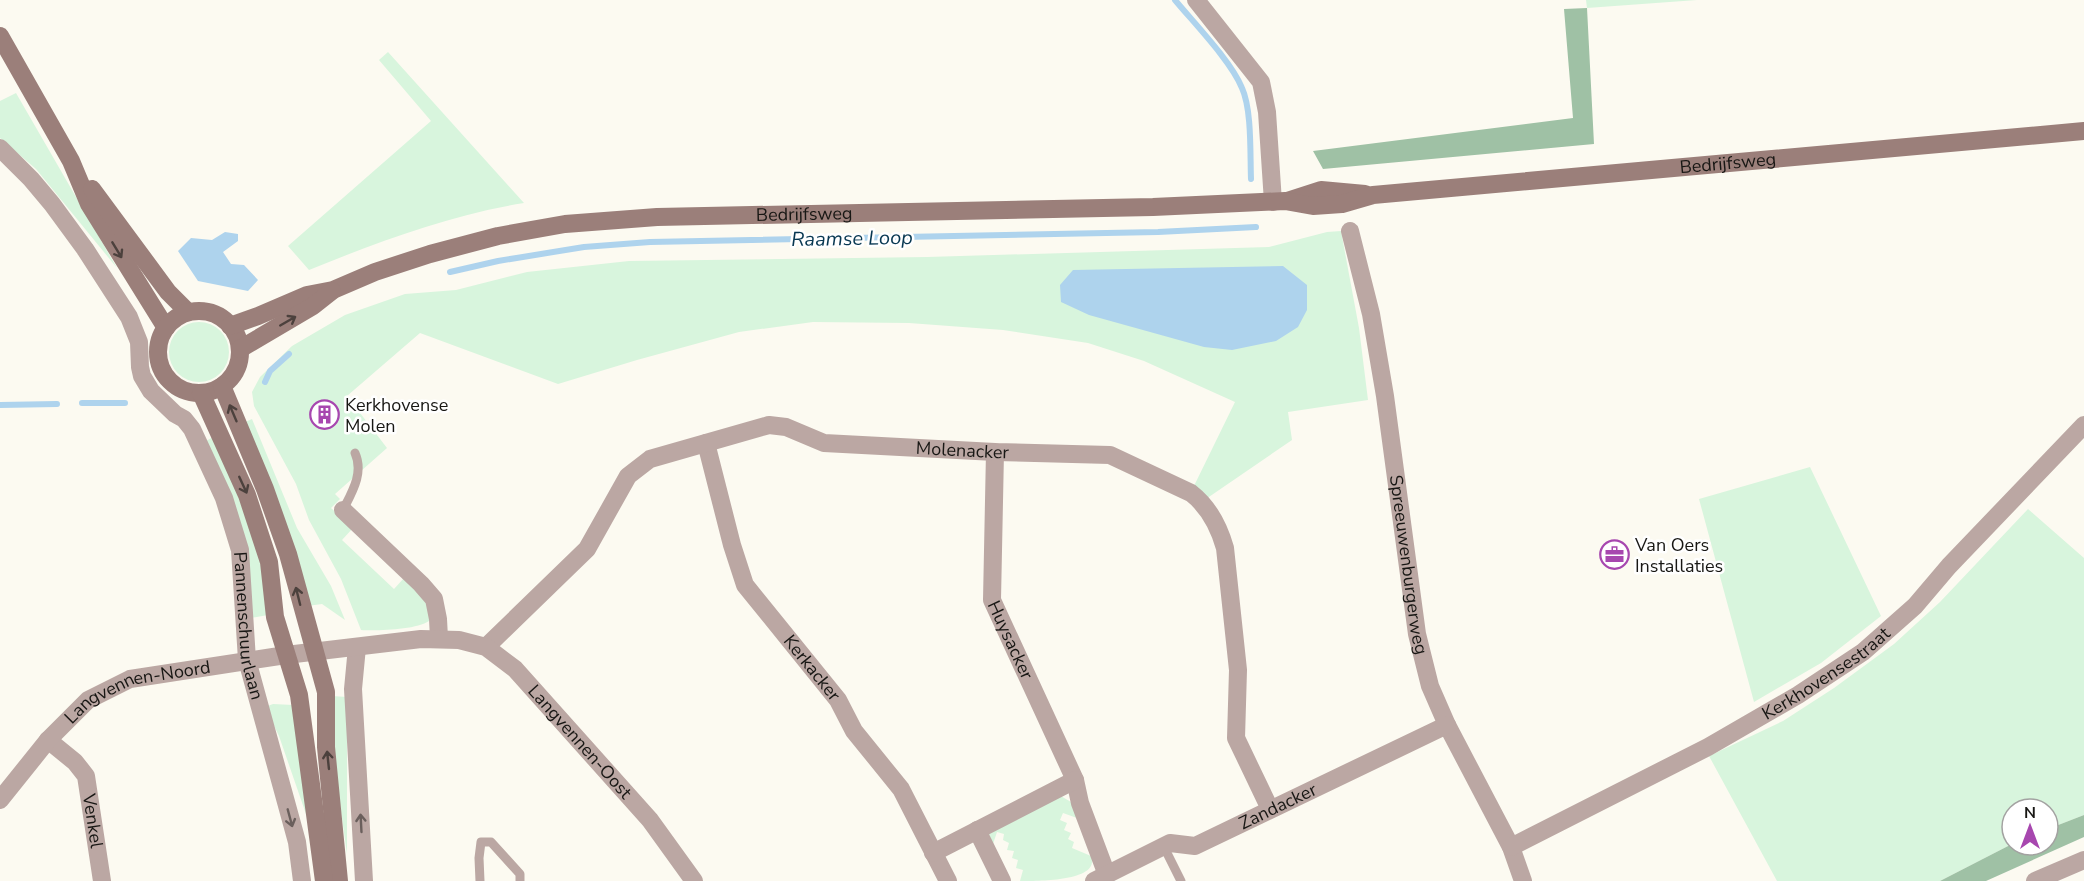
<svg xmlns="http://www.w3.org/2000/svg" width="2084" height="881" viewBox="0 0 2084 881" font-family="'Nunito Sans',sans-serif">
<rect width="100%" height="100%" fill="#fcfaf1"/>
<path fill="#d8f5dd" d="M 1586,0 L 1697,0 L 1587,8 Z
M 388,52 L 524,203 C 449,215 378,242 309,270 L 288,246 L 431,121 L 379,60 Z
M 16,93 L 117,268 L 36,169 L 0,138 L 0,101 Z
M 1341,231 L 1359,328 L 1368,400 L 1288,412 L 1292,440 L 1203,501 L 1192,490 L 1235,402 L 1144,361 L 1088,343 L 1003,330 L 909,323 L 813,322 L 739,332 L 637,360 L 558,384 L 420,333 L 347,396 L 387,448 L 335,494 L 340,499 L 331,508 L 353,528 L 342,540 L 394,589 L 404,578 C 419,592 430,599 429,621 C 416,630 376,631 361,630 L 341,579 L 309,520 L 296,484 L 254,406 L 252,392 L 260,377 L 292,346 L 345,315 L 405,294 L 456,290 L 527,272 L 629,261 L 927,257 L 1269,247 L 1327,232 Z
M169 352a30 30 0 1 1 60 0a30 30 0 1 1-60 0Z
M 252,419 L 297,528 L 331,586 L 345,620 L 322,604 L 307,606 L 243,423 Z
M 215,436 L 264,564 L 268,615 L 251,618 L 206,441 Z
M 1810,467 L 1881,616 L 1821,663 L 1754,702 L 1699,499 Z
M 2028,509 L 2084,558 L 2084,815 L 2048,829 L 2048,809 L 2012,809 L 2012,844 L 1940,881 L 1777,881 L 1709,756 L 1783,721 L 1834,688 L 1894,644 L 1940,602 Z
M 332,696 L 347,697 L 347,854 L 332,747 Z
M 273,704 L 293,705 L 307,817 L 279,736 L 265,707 Z
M 1059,795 L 1071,802 L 1077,818 L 1063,813 L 1060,820 L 1067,823 L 1064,830 L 1071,833 L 1068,839 L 1074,842 L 1072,848 L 1091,856 C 1101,881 1040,881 1020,881 L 1023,870 L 1016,868 L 1018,860 L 1012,858 L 1014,851 L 1007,850 L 1009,843 L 1003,840 L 1004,834 L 997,832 L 993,844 L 989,834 Z"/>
<path fill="#9fc1a5" d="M 1587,8 L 1594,144 L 1323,169 L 1313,151 L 1573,118 L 1564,9 Z
M 2084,815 L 2084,837 L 1986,881 L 1940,881 L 2012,844 L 2048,845 L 2048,829 Z"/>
<path fill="#aed3ed" d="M 225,232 L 238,234 L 238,241 L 223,252 L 231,264 L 244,265 L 258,280 L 248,291 L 198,281 L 178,251 L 191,238 L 212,240 Z
M 1283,266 L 1307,285 L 1307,310 L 1298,327 L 1276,341 L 1232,350 L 1204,347 L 1089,315 L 1061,302 L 1060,285 L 1073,270 Z"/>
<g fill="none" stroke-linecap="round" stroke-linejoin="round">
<path stroke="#aed3ed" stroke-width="6" d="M 1175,0 C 1194,23 1231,61 1242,88 C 1252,110 1250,154 1251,179
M 450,272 L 498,261 L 584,247 L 650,242 L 1158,232 L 1256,227
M 265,382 L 270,371 L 289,354
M 82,403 L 125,403
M 0,405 L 57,404"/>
<path stroke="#bba7a3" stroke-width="9" d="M 343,510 C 352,492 364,473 355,453
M 1164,847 L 1181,881
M 480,881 L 479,858 L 481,842 L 491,842 L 520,874 L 520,881"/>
<g stroke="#bba7a3" stroke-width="18">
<path d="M 1196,0 L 1261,82 L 1267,112 L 1273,202"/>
<path id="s1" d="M 0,148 L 31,179 L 52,204 L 85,249 L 129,317 L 139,342 L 140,367 L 142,376 L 151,391 L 175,414 L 184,419 L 192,429 L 224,498 L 240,550 L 247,660 L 297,842 L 302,881"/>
<path id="s2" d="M 1350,231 L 1371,314 L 1385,396 L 1417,634 L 1430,686 L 1447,725 L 1511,847 L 1523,881"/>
<path id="s3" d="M 706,443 L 732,545 L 745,585 L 838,700 L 854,731 L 901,789 L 948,881"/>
<path id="s4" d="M 995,452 L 992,600 L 1075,780 L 1080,803 L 1107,875"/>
<path d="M 343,510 L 421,584 L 434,599 L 438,619 L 439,638"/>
<path d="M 357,647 L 353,689 L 364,881"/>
<path id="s5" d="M 486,647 L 587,549 L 628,476 L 650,459 L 769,425 L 786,427 L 824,443 L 995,452 L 1110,455 L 1191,493 C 1209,507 1219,527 1225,548 L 1238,670 L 1236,738 L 1270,809"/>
<path id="s6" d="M 48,740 L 75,762 L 86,776 L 102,881"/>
<path id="s7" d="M 0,800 L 48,740 L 88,700 L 130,679 L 286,655 L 421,639 L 459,640 L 486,647 L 515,669 L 650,820 L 694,881"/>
<path d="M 977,830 L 1002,881"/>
<path id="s8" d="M 1511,847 L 1708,747 L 1798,695 L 1863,652 L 1915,606 L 1949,566 L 2084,425"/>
<path d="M 933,853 L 1075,780"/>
<path id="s9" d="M 1094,881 L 1170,843 L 1195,846 L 1447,725"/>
<path d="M 2035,881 L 2084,860"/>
</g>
<g stroke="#9b7f7a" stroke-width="18">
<path d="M 0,36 L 71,161 L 89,204 L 166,328"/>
<path d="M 92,189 L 168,292 L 188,312"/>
<path d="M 1287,201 L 1321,190 L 1365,194"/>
<circle cx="199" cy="352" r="41"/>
<path id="s10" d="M 230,326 L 258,316 L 307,295 L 333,290 L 375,272 L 430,254 L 498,236 L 565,224 L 657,217 L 1153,207 L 1285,201 L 1313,206 L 1342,204 L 1373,195 L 2084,131"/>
<path d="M 240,349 L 313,306 L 332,291"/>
<path d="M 222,386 L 265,489 L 288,554 L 326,692 L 326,747 L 339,881"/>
<path d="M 201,393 L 247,495 L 269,562 L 275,617 L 299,695 L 324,881"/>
</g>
</g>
<defs><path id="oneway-shaft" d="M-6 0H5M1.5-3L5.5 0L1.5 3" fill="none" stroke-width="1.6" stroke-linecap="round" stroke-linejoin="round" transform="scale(1.5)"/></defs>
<g stroke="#4c413d">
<use href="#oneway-shaft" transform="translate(117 250) rotate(59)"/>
<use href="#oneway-shaft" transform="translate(288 321) rotate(-30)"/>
<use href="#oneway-shaft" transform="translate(233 413) rotate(-113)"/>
<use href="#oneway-shaft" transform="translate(243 485) rotate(65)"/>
<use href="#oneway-shaft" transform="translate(298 596) rotate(-104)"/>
<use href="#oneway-shaft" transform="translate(328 760) rotate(-96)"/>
</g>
<g stroke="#6a5f5c">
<use href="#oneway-shaft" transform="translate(290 818) rotate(75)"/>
<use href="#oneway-shaft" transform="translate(361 823) rotate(-93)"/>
</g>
<defs>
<symbol id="building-ring" viewBox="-11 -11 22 22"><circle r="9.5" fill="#fff" stroke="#a747af" stroke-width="1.5"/><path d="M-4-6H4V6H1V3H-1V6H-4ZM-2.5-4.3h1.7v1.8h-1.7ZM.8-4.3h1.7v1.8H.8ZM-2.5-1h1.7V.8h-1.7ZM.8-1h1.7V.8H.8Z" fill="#a747af"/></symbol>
<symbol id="office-ring" viewBox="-11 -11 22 22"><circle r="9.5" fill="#fff" stroke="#a747af" stroke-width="1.5"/><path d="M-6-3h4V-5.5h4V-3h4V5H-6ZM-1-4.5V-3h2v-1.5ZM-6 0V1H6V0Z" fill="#a747af"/></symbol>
</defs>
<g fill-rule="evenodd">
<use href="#building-ring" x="308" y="398" width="33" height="33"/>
<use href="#office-ring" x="1598" y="538" width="33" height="33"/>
</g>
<g text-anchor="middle" stroke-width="5" stroke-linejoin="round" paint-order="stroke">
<g font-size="18" fill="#181714" stroke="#fff">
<text dy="6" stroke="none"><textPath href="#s10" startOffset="1518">Bedrijfsweg</textPath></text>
<text dy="6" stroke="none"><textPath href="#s10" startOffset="591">Bedrijfsweg</textPath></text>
<text dy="6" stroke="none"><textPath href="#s5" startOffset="573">Molenacker</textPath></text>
<text dy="6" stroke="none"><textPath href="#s2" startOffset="339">Spreeuwenburgerweg</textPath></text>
<text dy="6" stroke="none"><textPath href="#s1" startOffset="555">Pannenschuurlaan</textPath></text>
<text dy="6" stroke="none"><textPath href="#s4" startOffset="192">Huysacker</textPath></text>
<text dy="6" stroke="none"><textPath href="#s3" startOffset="254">Kerkacker</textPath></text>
<text dy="6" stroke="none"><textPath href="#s8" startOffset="360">Kerkhovensestraat</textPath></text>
<text dy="6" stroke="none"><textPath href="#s7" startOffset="183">Langvennen-Noord</textPath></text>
<text dy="6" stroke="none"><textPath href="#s7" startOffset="674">Langvennen-Oost</textPath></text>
<text dy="6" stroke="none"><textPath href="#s9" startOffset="202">Zandacker</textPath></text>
<text dy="6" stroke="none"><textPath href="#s6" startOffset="98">Venkel</textPath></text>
</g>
<g font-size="18" fill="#181714" stroke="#fff" text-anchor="start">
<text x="345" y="411">Kerkhovense<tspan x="345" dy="21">Molen</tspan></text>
<text x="1635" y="551">Van Oers<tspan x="1635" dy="21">Installaties</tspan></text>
</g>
<g font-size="20" font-style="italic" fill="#073751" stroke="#fff">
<text transform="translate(852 238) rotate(-1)" y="7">Raamse Loop</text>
</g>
</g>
<g transform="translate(2030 827)"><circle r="28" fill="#ffffff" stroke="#a3a2a1" stroke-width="1.5"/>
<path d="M0-4.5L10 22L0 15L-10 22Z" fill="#a747af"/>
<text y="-9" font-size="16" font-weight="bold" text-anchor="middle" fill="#181714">N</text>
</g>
</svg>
